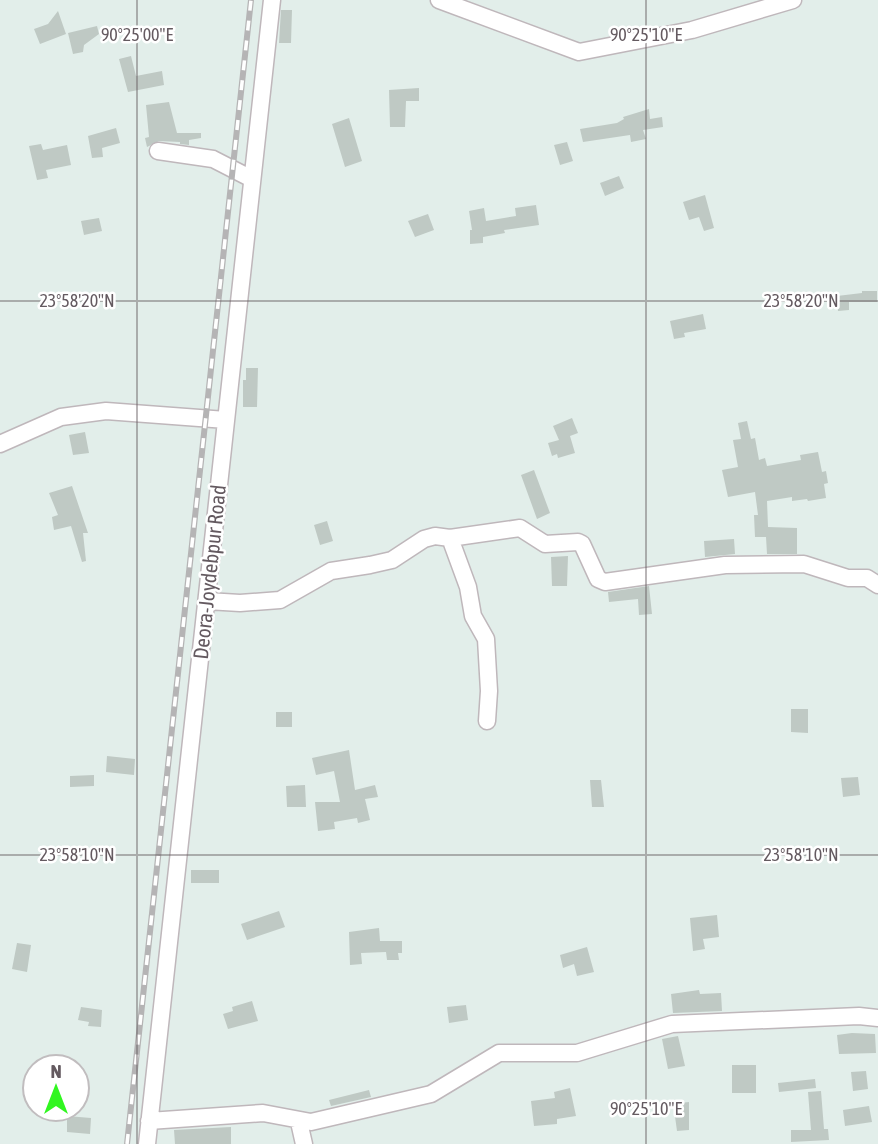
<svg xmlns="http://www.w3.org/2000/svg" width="878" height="1144" viewBox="0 0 878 1144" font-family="'Asap Condensed',sans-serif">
<rect width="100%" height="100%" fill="#e2eeea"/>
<path fill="#bfc9c4" d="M 281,10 L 292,10 L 291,43 L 279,43 Z
M 58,11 L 66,34 L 40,44 L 34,29 L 48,24 Z
M 97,26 L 99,34 L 84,45 L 83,52 L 73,54 L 68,33 Z
M 131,56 L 136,76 L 162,71 L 164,85 L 128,92 L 119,59 Z
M 419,88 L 419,101 L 406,101 L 405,127 L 390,127 L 389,90 Z
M 169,102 L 177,133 L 201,133 L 201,138 L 189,140 L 189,145 L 180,144 L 180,142 L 159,141 L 147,147 L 145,138 L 149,137 L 146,105 Z
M 649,109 L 650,119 L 662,117 L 663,127 L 643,130 L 646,139 L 631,142 L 630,135 L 583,142 L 580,129 L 617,123 L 624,119 L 623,117 Z
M 349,118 L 362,161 L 345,167 L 332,124 Z
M 116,128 L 120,143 L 102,148 L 103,157 L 92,158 L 88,136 Z
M 567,142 L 573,161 L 560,165 L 554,145 Z
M 41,144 L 43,150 L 67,145 L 71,165 L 46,170 L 48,178 L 37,180 L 29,146 Z
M 619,176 L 624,188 L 605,196 L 600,183 Z
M 705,195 L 714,228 L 704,231 L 699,217 L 689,220 L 683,202 Z
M 536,205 L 539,225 L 504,230 L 505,233 L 483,237 L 483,243 L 470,244 L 470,230 L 472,230 L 469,211 L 484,208 L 486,221 L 516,216 L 515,208 Z
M 428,214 L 434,230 L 415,237 L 408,221 Z
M 99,218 L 102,231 L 84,235 L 81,221 Z
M 862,291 L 877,291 L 877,302 L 849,302 L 849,310 L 838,311 L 837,296 L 862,293 Z
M 703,314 L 706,329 L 684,333 L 685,337 L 674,339 L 670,321 Z
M 246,368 L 258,368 L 257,407 L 243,407 L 243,380 L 246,380 Z
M 572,418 L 578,433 L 570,436 L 575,453 L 558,458 L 557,454 L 552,456 L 548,443 L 559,440 L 553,426 Z
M 747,421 L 751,439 L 755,438 L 759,460 L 765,458 L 767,466 L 801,460 L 800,455 L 818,452 L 822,472 L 826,471 L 828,483 L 824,484 L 826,498 L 808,501 L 807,499 L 792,501 L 792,497 L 767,501 L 768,527 L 797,528 L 797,554 L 767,554 L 766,537 L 755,537 L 754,515 L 758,515 L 755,492 L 728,497 L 722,470 L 738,467 L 733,440 L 741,439 L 738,423 Z
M 85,432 L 89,453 L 73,455 L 69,435 Z
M 534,470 L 550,513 L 537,519 L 521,475 Z
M 72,486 L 88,533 L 83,533 L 86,561 L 82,562 L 71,526 L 54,530 L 52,517 L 58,515 L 49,493 Z
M 327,521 L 333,541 L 320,545 L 314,525 Z
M 734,539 L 735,554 L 705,557 L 704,541 Z
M 568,556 L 567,586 L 552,586 L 551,557 Z
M 649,586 L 652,614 L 639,615 L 638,599 L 609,602 L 608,592 Z
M 791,709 L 808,709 L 808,733 L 791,732 Z
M 276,712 L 292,712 L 292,727 L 276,727 Z
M 349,750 L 355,790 L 375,785 L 378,797 L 365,799 L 370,820 L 358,823 L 357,818 L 334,822 L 335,829 L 318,831 L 315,802 L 340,802 L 334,771 L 316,775 L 312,758 Z
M 107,756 L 135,759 L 134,775 L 106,772 Z
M 94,775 L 94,786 L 70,787 L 70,776 Z
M 858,777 L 860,795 L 843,797 L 841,778 Z
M 590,780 L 601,780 L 604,807 L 592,807 Z
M 305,785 L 306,807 L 287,807 L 286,786 Z
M 191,870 L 219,870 L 219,883 L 191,883 Z
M 279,911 L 285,927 L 247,940 L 241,924 Z
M 717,915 L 719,937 L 703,939 L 705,949 L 693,951 L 690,918 Z
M 379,928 L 380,941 L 402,941 L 402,953 L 398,953 L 399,960 L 387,960 L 386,952 L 361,953 L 362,964 L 350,965 L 349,932 Z
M 17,943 L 31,945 L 27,972 L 12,969 Z
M 587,947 L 594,972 L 577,976 L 574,964 L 563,968 L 560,955 Z
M 699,990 L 700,994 L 721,993 L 722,1011 L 673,1013 L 671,994 Z
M 252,1001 L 258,1021 L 228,1029 L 223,1014 L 233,1011 L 232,1007 Z
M 466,1005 L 468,1020 L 449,1023 L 447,1007 Z
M 81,1007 L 102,1010 L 101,1027 L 88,1026 L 89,1022 L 78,1020 Z
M 852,1033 L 875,1034 L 876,1053 L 839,1054 L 837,1035 Z
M 678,1036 L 685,1066 L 668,1069 L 662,1039 Z
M 732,1065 L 756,1065 L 756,1093 L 732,1093 Z
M 866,1071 L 868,1089 L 853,1091 L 851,1072 Z
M 815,1079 L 816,1088 L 779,1092 L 778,1083 Z
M 570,1088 L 576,1116 L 557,1119 L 557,1124 L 534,1126 L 531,1101 L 555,1098 L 554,1092 Z
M 369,1090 L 371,1097 L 331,1106 L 329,1100 Z
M 821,1091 L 824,1129 L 828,1129 L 829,1140 L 791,1142 L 791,1130 L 811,1130 L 808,1092 Z
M 689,1102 L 689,1130 L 677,1131 L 674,1109 L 679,1103 Z
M 869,1106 L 872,1122 L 845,1126 L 843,1110 Z
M 67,1116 L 91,1118 L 90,1134 L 67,1132 Z
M 231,1127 L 231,1144 L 175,1144 L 174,1130 Z"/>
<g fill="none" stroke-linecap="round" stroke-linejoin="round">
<defs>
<path id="minor" d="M 439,0 L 579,52 L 692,30 L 793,0
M 158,151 L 213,159 L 252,179
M 0,444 L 61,417 L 106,411 L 226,420
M 450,538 L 468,587 L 473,616 L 486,639 L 489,691 L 487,721
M 207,601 L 240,603 L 280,600 L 331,571 L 370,565 L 392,560 L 424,539 L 435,536 L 450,538 L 520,528 L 545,544 L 578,542 L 582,544 L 598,579 L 605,582 L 725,565 L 804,564 L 848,578 L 867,578 L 878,585
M 149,1121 L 263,1113 L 311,1122 L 431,1094 L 499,1053 L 577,1053 L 672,1024 L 859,1016 L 878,1018
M 299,1122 L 304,1144
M 147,1144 L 272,0"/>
</defs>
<use href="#minor" stroke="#bfb7bb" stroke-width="19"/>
<use href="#minor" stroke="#fff" stroke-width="16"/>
<defs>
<path id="rail" d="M 127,1144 L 251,0"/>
</defs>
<use href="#rail" stroke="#b5b4b5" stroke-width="6"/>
<use href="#rail" stroke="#fff" stroke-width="3.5" stroke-dasharray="10" stroke-linecap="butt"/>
</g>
<path fill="none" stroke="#645a60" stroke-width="2" stroke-opacity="0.45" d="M 137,0 L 137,1144M 646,0 L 646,1144M 0,301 L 878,301M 0,855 L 878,855"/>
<g text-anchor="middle" stroke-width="5" stroke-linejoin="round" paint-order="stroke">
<g font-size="21" fill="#645a60" stroke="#fff">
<text transform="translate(210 572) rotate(-84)" y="7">Deora-Joydebpur Road</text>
</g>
</g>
<g font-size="18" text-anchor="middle" fill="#645a60" stroke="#fff" stroke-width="5" stroke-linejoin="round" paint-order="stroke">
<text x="137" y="41">90°25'00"E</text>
<text x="646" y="41">90°25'10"E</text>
<text x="77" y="307">23°58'20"N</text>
<text x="801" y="307">23°58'20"N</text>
<text x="77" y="861">23°58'10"N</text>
<text x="801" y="861">23°58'10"N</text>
<text x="646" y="1115">90°25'10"E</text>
</g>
<g transform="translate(56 1088)"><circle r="33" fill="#ffffff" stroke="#c1bdbf" stroke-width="2"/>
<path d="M0-5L12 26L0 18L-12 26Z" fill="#31f620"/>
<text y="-10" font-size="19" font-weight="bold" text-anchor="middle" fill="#645a60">N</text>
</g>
</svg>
